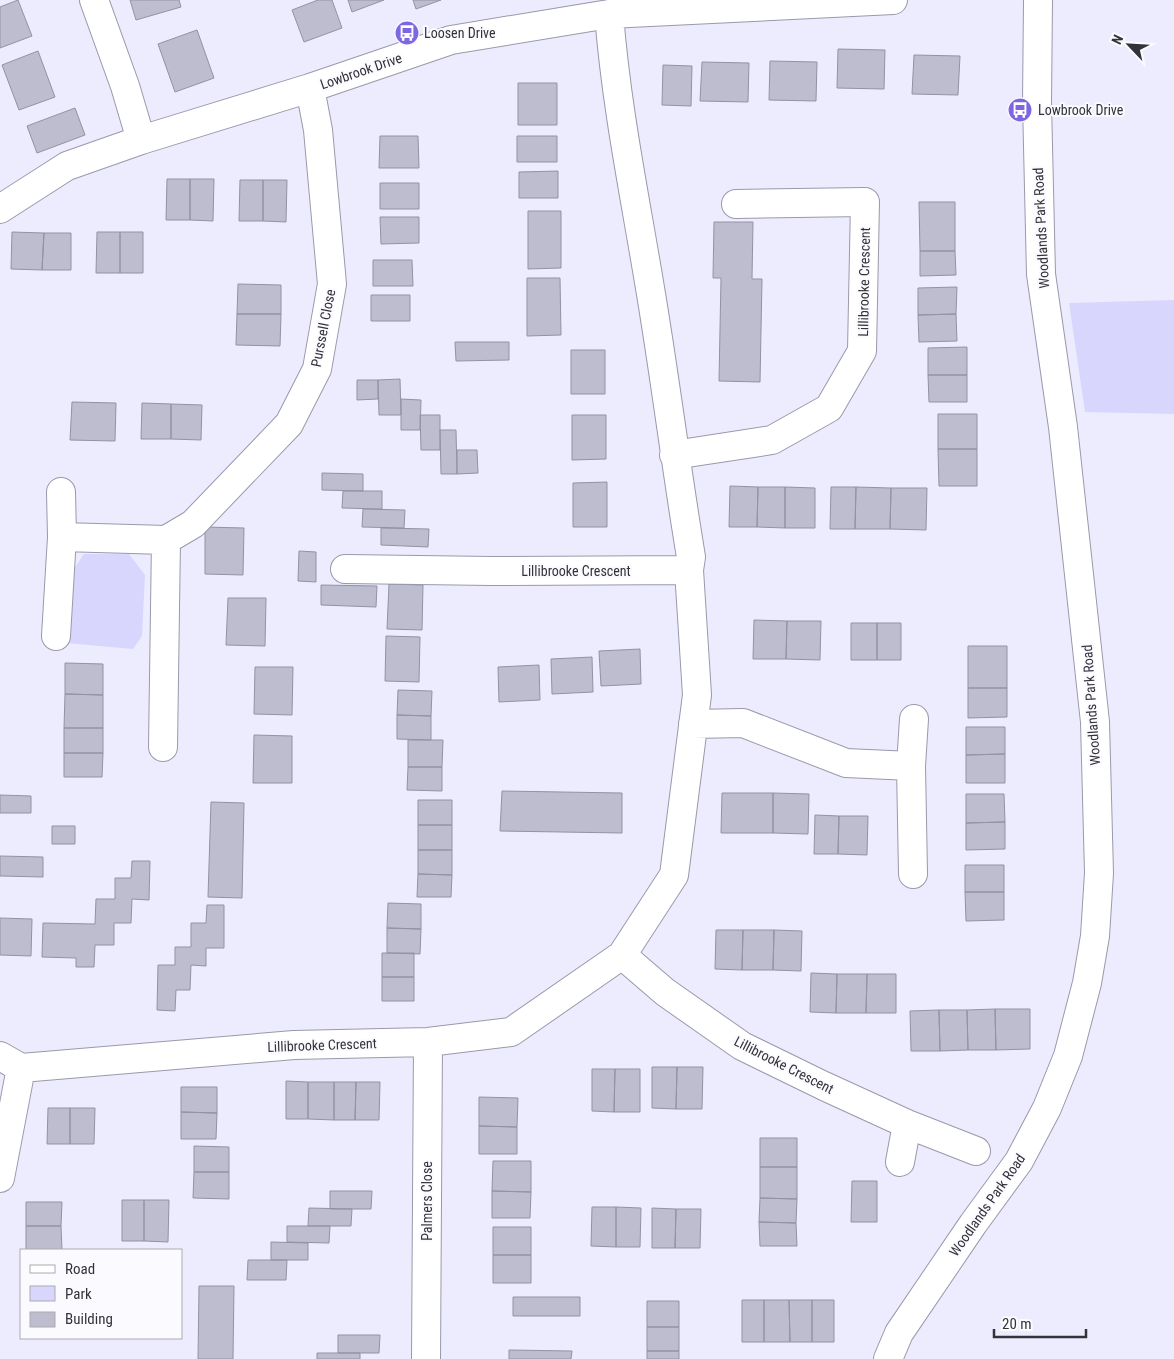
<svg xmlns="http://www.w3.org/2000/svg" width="1174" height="1359" viewBox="0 0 1174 1359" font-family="'Roboto Condensed',sans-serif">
<rect width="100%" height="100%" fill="#edecff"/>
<path fill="#d9d6fe" d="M 1174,300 L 1174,414 L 1085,412 L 1069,303 Z
M 84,554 L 129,554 L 145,575 L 142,636 L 133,649 L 66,643 L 69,576 Z"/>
<path fill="#bebccf" stroke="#9392a3" d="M 18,0 L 32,36 L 0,48 L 0,7 Z
M 130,0 L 179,0 L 181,7 L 136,20 Z
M 318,0 L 332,0 L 342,28 L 304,42 L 292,10 Z
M 348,0 L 384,0 L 352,12 Z
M 413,0 L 441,0 L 416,9 Z
M 197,30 L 214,78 L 175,92 L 158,44 Z
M 838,49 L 885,50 L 884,89 L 837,88 Z
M 38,51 L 55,97 L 19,110 L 2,65 Z
M 914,55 L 960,56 L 958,95 L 912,94 Z
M 770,61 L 817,62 L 816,101 L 769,100 Z
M 702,62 L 749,63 L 748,102 L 700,101 Z
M 663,65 L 692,66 L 691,106 L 662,105 Z
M 518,83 L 557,83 L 557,125 L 518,125 Z
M 75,108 L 85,135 L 37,153 L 27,126 Z
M 380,136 L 418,136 L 419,168 L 379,168 Z
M 517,136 L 557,136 L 557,162 L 517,162 Z
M 558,171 L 558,198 L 519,198 L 519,172 Z
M 167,179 L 190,179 L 190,220 L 166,220 Z
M 190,179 L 214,179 L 213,221 L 190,220 Z
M 240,180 L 263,180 L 263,221 L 239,221 Z
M 263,180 L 287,180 L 286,222 L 263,221 Z
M 380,183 L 419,183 L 419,209 L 380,209 Z
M 919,202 L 955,202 L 955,251 L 920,251 Z
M 528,211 L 561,211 L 561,268 L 528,269 Z
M 380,217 L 419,217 L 419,243 L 381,244 Z
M 714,222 L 753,222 L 752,279 L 762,279 L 760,382 L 719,381 L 721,278 L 713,278 Z
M 12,232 L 44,233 L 42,270 L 11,269 Z
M 97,232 L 120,232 L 120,273 L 96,273 Z
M 120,232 L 143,232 L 143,273 L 120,273 Z
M 44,233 L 71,233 L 71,270 L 42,270 Z
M 920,251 L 955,251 L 956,275 L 920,276 Z
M 373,260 L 412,260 L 413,286 L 373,286 Z
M 527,278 L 560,278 L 561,335 L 527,336 Z
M 238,284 L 281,285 L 281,314 L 237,314 Z
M 957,287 L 956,314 L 918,315 L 918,288 Z
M 371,295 L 410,295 L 410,321 L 371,321 Z
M 237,314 L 281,314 L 280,346 L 236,345 Z
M 956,314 L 957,341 L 919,342 L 918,315 Z
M 455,342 L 509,342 L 509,360 L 456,361 Z
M 967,347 L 967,375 L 928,375 L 928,348 Z
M 571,350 L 605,350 L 605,394 L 571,394 Z
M 928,375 L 967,375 L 967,402 L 929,402 Z
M 400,379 L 401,415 L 379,415 L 378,380 Z
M 357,380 L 378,380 L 378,399 L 357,400 Z
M 401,399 L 421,400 L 420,430 L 401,430 Z
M 72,402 L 116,403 L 115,441 L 70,440 Z
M 142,403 L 171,404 L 171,439 L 141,439 Z
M 171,404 L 202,405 L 201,440 L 171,439 Z
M 938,414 L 977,414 L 977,449 L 938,449 Z
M 420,415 L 440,415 L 440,450 L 421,450 Z
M 572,415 L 606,415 L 606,459 L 572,460 Z
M 440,430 L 456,430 L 457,474 L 441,474 Z
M 938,449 L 977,449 L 977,486 L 939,486 Z
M 457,450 L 477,450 L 478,473 L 457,474 Z
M 322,473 L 363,474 L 363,491 L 322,490 Z
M 607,482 L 607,527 L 573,527 L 573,483 Z
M 730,486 L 758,487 L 757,527 L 729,527 Z
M 758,487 L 785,487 L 785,528 L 757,527 Z
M 785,487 L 815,488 L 815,528 L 785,528 Z
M 831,487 L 856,487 L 855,529 L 830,529 Z
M 856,487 L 891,488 L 890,529 L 855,529 Z
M 891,488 L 927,488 L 926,530 L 890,529 Z
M 343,491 L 382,491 L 382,509 L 342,508 Z
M 363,509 L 405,510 L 404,528 L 362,527 Z
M 205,527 L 244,528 L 243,575 L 205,574 Z
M 381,528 L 429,529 L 428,547 L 381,545 Z
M 299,551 L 316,552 L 316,582 L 298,581 Z
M 389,584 L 423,585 L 422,630 L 387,629 Z
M 321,585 L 377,586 L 376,607 L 321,605 Z
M 228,598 L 266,598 L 265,646 L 226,645 Z
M 754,620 L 787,621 L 786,659 L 753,659 Z
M 787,621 L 821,621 L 820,660 L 786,659 Z
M 851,623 L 877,623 L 877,660 L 851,660 Z
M 877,623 L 901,623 L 901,660 L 877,660 Z
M 386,636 L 420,637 L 419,682 L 385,681 Z
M 968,646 L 1007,646 L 1007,688 L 968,688 Z
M 640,649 L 641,684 L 601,686 L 599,651 Z
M 592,657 L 593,692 L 552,694 L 551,659 Z
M 65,663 L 103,664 L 103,695 L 65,694 Z
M 539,665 L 540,700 L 499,702 L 498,667 Z
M 255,667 L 293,667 L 292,715 L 254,714 Z
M 968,688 L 1007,688 L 1007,717 L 968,718 Z
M 398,690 L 432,691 L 431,716 L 397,715 Z
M 65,694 L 103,695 L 103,728 L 64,728 Z
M 397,715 L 431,716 L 431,740 L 397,739 Z
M 966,727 L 1005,727 L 1005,754 L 966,755 Z
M 64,728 L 103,728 L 103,753 L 64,753 Z
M 254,735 L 292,736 L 292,783 L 253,783 Z
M 408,740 L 443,740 L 442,767 L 408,767 Z
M 64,753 L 103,753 L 102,777 L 64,777 Z
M 1005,754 L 1005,783 L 966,783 L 966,755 Z
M 408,767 L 442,767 L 442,791 L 407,790 Z
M 502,791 L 622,793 L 622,833 L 500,831 Z
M 722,793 L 773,793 L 773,833 L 721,833 Z
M 773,793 L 809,794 L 808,834 L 773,833 Z
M 966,794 L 1004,794 L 1005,822 L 966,823 Z
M 0,795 L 31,796 L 31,813 L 0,813 Z
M 418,800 L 452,800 L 452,825 L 418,825 Z
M 211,802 L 244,803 L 242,898 L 208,897 Z
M 815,815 L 839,816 L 838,854 L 814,854 Z
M 839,816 L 868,816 L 867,855 L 838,854 Z
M 1005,822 L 1005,849 L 966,850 L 966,823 Z
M 418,825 L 452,825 L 452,850 L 418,850 Z
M 52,826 L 75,826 L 75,844 L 52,844 Z
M 418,850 L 452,850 L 452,875 L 418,874 Z
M 0,856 L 43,857 L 43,877 L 0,876 Z
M 132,861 L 150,861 L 149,900 L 132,899 L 131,923 L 114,923 L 114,945 L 95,945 L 94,967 L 76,967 L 76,958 L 42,957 L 43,923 L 95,924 L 96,899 L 115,899 L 115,878 L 131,878 Z
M 965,865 L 1004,865 L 1004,892 L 965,892 Z
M 418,874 L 452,875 L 451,897 L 417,897 Z
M 965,892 L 1004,892 L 1004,920 L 966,921 Z
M 388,903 L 421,904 L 421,929 L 387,928 Z
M 207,905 L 224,905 L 224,948 L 206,948 L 206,966 L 191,965 L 190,990 L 176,990 L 175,1011 L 157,1010 L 158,965 L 175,965 L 175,947 L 191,947 L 191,923 L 206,923 Z
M 0,918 L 32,919 L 31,956 L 0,955 Z
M 387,928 L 421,929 L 420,954 L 387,953 Z
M 716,930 L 743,930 L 742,970 L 715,969 Z
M 743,930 L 774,930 L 773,970 L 742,970 Z
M 774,930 L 802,931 L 801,971 L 773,970 Z
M 382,953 L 414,953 L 414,977 L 382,977 Z
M 811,973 L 837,974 L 836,1013 L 810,1012 Z
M 837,974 L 867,974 L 866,1013 L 836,1013 Z
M 867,974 L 896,974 L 896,1013 L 866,1013 Z
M 382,977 L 414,977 L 414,1001 L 382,1001 Z
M 995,1009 L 1030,1009 L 1030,1049 L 996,1050 Z
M 995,1009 L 996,1050 L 968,1050 L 967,1010 Z
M 939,1010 L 940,1051 L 911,1051 L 910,1011 Z
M 939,1010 L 967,1010 L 968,1050 L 940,1051 Z
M 652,1067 L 677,1067 L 676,1109 L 652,1108 Z
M 677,1067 L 703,1067 L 702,1109 L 676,1109 Z
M 592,1069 L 615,1069 L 614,1112 L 592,1111 Z
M 615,1069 L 640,1069 L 640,1112 L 614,1112 Z
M 286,1081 L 308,1082 L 308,1119 L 286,1119 Z
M 308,1082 L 334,1082 L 334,1120 L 308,1119 Z
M 334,1082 L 356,1082 L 355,1120 L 334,1120 Z
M 356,1082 L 380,1082 L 379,1120 L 355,1120 Z
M 181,1087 L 217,1087 L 217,1113 L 181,1112 Z
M 479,1097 L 518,1098 L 517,1127 L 479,1126 Z
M 48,1108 L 70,1108 L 70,1144 L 47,1144 Z
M 70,1108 L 95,1108 L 94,1144 L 70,1144 Z
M 181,1112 L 217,1113 L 216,1139 L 181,1139 Z
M 479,1126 L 517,1127 L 517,1154 L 479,1154 Z
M 760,1138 L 797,1138 L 797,1167 L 760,1167 Z
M 194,1146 L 229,1147 L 229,1172 L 194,1172 Z
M 493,1161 L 531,1161 L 531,1192 L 492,1191 Z
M 760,1167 L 797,1167 L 797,1199 L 760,1198 Z
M 194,1172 L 229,1172 L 229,1199 L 193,1198 Z
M 852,1181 L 877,1181 L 877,1222 L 851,1222 Z
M 330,1191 L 372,1191 L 371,1209 L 330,1209 Z
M 492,1191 L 531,1192 L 530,1218 L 492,1218 Z
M 760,1198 L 797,1199 L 796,1223 L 759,1222 Z
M 122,1200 L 144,1200 L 144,1241 L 122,1241 Z
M 144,1200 L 169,1200 L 168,1242 L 144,1241 Z
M 26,1202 L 62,1202 L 61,1226 L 26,1226 Z
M 592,1207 L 616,1207 L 616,1247 L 591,1246 Z
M 616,1207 L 641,1208 L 640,1247 L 616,1247 Z
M 309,1208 L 352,1209 L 351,1226 L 308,1226 Z
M 652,1208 L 676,1209 L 675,1248 L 652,1248 Z
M 676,1209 L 701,1209 L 700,1248 L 675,1248 Z
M 759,1222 L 796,1223 L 797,1246 L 760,1246 Z
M 26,1226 L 61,1226 L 62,1250 L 26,1250 Z
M 287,1226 L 330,1226 L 329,1243 L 287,1242 Z
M 493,1227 L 531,1227 L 531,1255 L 493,1255 Z
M 271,1242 L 308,1243 L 308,1260 L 271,1260 Z
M 493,1255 L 531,1255 L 531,1283 L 493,1283 Z
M 248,1260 L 287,1260 L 286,1280 L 247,1280 Z
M 199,1286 L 234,1286 L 233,1359 L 198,1359 Z
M 513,1297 L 580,1297 L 580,1316 L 513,1316 Z
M 742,1300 L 764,1300 L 764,1342 L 742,1342 Z
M 764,1300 L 789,1300 L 790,1342 L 764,1342 Z
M 789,1300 L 812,1300 L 812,1342 L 790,1342 Z
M 812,1300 L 834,1300 L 834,1342 L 812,1342 Z
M 647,1301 L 679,1301 L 679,1327 L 647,1327 Z
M 647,1327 L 679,1327 L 679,1351 L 647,1351 Z
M 338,1335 L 380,1335 L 379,1353 L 338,1353 Z
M 509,1350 L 572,1351 L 571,1359 L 509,1359 Z
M 647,1351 L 679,1351 L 679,1359 L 647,1359 Z
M 317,1353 L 360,1353 L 360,1359 L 317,1359 Z"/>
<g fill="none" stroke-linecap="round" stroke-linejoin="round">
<defs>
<path id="minor" d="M 94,0 L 125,86 L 141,140
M 0,209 L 67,166 L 141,140 L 310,88 L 451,40 L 609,14 L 893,0
M 674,455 L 772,440 L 829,408 L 862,351 L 865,202 L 736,204
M 62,537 L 166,540
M 345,569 L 492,571 L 689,570
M 56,636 L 62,537 L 61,492
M 693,724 L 743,723 L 846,763 L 911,766
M 163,747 L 166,540 L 193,524 L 289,424 L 317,369 L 332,284 L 318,130 L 310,88
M 913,874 L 911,766 L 914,719
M 622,955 L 665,992 L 742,1046 L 824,1086 L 907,1124 L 976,1151
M 0,1056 L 21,1068 L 294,1045 L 428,1042 L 511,1032 L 622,955 L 674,875 L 697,695 L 689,570 L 691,557 C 676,467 665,377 650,288 C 635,197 616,106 609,14
M 900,1162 L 907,1124
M 0,1178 L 21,1068
M 426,1359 L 428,1042"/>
<path id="tertiary" d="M 888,1359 L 899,1333 L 973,1224 L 1019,1161 L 1047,1108 L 1068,1056 L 1087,983 L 1095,936 L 1099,873 L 1095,722 L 1063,427 L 1041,274 L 1037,103 L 1038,0"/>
</defs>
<use href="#minor" stroke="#9a99aa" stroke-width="30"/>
<use href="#tertiary" stroke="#9a99aa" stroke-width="30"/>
<use href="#minor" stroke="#fff" stroke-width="28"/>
<use href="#tertiary" stroke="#fff" stroke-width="28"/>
</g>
<defs>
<symbol id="bus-disc" viewBox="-11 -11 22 22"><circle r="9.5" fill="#7f67e2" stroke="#fbfbff"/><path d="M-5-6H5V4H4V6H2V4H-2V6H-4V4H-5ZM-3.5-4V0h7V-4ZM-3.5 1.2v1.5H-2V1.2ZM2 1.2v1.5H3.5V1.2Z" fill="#fff"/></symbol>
</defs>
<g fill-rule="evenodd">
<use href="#bus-disc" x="393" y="19" width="28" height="28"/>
<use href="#bus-disc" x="1006" y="96" width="28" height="28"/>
</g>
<g text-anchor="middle" stroke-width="4" stroke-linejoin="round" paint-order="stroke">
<g font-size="14" fill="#333239" stroke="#fbfbff" text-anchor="start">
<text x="424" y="38">Loosen Drive</text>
<text x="1038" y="115">Lowbrook Drive</text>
</g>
<g font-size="14" fill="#333239" stroke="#fbfbff">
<text transform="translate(361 71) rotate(-19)" y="5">Lowbrook Drive</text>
<text transform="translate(1041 228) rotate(-93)" y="5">Woodlands Park Road</text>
<text transform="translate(864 282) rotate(-89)" y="5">Lillibrooke Crescent</text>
<text transform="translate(323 328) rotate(-79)" y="5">Purssell Close</text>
<text x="576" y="576">Lillibrooke Crescent</text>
<text transform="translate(1091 705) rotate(-94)" y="5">Woodlands Park Road</text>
<text transform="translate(322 1045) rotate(-2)" y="5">Lillibrooke Crescent</text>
<text transform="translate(784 1065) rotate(27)" y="5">Lillibrooke Crescent</text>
<text transform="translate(427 1201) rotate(-90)" y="5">Palmers Close</text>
<text transform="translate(987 1205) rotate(-55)" y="5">Woodlands Park Road</text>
</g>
</g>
<rect x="20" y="1249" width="162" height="90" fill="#fbfbff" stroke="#ababb0"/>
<rect x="30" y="1265" width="25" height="8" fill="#ffffff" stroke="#ababb0"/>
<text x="65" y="1274" font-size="15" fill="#333239">Road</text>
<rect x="30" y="1286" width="25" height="15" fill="#d9d6fe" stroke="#ababb0"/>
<text x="65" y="1299" font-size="15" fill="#333239">Park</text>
<rect x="30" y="1312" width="25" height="15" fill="#bebccf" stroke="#ababb0"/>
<text x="65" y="1324" font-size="15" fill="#333239">Building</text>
<g transform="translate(1129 45) rotate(295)" stroke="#fbfbff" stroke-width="4" paint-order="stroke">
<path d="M0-4L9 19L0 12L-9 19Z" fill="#333239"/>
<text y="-8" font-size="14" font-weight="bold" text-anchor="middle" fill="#333239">N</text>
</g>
<path d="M994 1329v8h92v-8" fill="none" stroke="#333239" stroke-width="2.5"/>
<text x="1002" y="1329" font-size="15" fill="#333239" stroke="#fbfbff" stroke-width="4" paint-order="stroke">20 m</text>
</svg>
